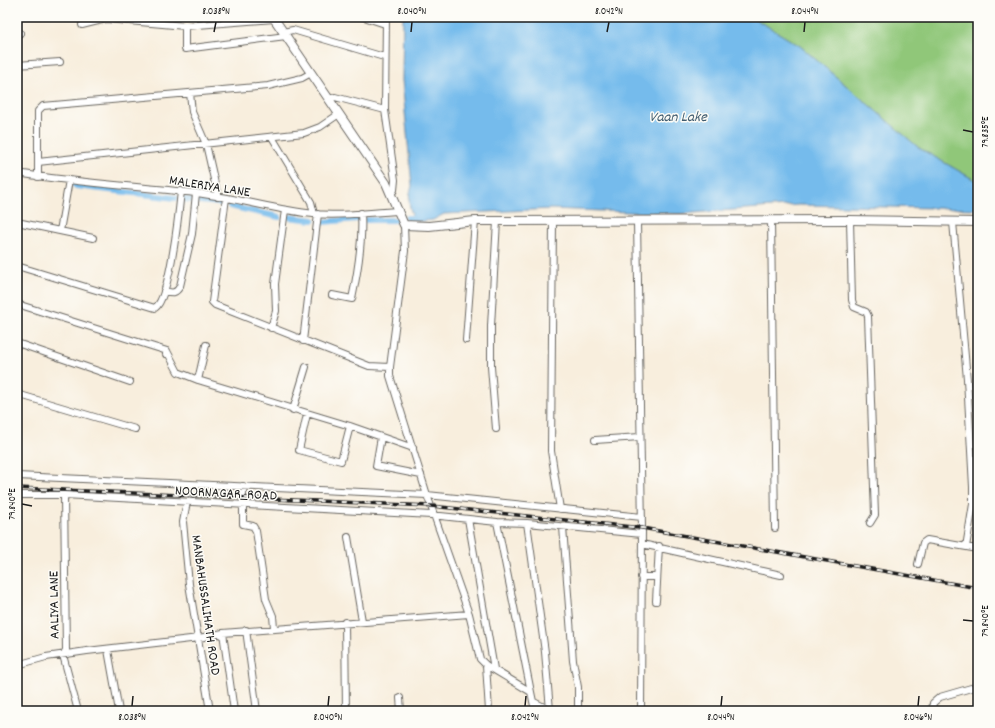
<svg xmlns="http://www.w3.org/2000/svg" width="995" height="728" viewBox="0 0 995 728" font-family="Dekko,sans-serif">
<rect width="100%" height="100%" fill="#fdfcf7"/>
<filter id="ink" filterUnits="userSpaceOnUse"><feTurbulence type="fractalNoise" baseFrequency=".025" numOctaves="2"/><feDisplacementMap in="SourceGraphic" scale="8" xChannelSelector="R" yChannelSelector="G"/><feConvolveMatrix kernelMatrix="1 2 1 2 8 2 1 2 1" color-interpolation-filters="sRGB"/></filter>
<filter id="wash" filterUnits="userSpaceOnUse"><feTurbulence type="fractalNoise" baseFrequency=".012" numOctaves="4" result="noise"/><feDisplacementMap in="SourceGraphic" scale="16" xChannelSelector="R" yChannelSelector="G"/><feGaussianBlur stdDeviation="0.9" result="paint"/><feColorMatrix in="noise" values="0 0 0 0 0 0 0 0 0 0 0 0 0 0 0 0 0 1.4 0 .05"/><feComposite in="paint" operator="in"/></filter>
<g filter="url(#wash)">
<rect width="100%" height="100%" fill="#f8eedd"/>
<path fill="#90c779" stroke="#56724a" d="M 752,17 L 978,17 L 978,182 L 919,148 L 800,46 Z"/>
<path fill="#75bbec" stroke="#486c84" d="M 403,17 L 752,17 L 800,46 L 919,148 L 978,182 L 978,209 L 799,205 L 679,214 L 551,209 L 444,214 L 433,220 L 415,222 C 409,209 407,200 412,186 L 402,80 Z"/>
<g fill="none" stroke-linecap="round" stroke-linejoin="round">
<path stroke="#75bbec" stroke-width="6" d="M 74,184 L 76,186 L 176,198
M 184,199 L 190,200
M 200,201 L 221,203
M 230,206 L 279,217
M 289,217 L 313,220
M 407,218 L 413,218
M 366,220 L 396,220
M 322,222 L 357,219"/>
</g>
</g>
<g filter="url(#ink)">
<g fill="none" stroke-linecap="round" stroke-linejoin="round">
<defs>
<path id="street" d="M 364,17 L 385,24
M 386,17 L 385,110 L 395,180 L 394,190 L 391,194
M 82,25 L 106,19 L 185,26 L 274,19
M 185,26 L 185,49 L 286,36
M 283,32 L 293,30 L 384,57
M 17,33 L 20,33
M 17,65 L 60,62
M 190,93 L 192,112 L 206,144 L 218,197
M 329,99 L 335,97 L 385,110
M 272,137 L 311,202 L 314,214
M 38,162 L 304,133 L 320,127 L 339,114
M 17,173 C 76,183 135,186 195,193 C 235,197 274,210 314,214 C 342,217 371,212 399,211
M 38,177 L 38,111 L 43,106 L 268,86 L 302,78 L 311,73
M 226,198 L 212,302 L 215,305 L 369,366 L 390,367
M 771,220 L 775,528
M 850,220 L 852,300 L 854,307 L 866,312 L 868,316 L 875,515 L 870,523
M 553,221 L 551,451 L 560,509
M 637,221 L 642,528 L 641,711
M 17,222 L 93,238
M 953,222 L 967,379 L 973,487 L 973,504 L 966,547
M 404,225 L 405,251 L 390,367 L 390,376 L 427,495 L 469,614 L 480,659 L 486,665 L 531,692 L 535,711
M 60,231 L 69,180
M 17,266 L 155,308 C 170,298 179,211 181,191
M 164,291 C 172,293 176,294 180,286 L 192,234 L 196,193
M 332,295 L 352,299 C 358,271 363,242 361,213
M 17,304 L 167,351
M 271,328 L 276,311 L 275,284 L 285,210
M 466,340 L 475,221
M 303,341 L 318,214
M 17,343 L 130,382
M 206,345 L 198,380 L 350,426 L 413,448
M 166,354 L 167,351 L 178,372 L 198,380
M 17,394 L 135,429
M 293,410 L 306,367
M 307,414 L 299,450 L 341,461 L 350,426
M 496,429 L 491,367 L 491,326 L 497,221
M 381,437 L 376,466 L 421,475
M 595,440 L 640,437
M 17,476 L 427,495 L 642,517
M 243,486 L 243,524 L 253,526 L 256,531 L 266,599 L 273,616 L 274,628
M 17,495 L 64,495 L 431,515 L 497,522 L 527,523 L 642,534
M 64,495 L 66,650 L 63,655 L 78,711
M 187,502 L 183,522 L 189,584 L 210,711
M 468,519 L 494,669
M 497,522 L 531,692
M 527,523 L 545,652 L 550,710
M 563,527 L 573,661 L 578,687 L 578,711
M 348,537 L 362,621
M 642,544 L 781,575
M 918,564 L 923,543 L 927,540 L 978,549
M 641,577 L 657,577
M 656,601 L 659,546
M 345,622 L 346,711
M 246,630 L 257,711
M 223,633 L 234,711
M 108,650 L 119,711
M 17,665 L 46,657 L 87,651 L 199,638 L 223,633 L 469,614
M 486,665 L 489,711
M 400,698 L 401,711
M 534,702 L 552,711
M 932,711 L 933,703 L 940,697 L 978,686"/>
<path id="secondary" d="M 273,17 L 386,183 L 404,225 L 429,226 L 475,221 L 850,220 L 978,222"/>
</defs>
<use href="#street" stroke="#696660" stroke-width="8"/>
<use href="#secondary" stroke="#696660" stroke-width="10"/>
<use href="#street" stroke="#fff" stroke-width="6"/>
<use href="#secondary" stroke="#fff" stroke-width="8"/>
<defs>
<path id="rail" d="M 17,488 L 431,506 L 642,528 L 978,588"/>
</defs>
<use href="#rail" stroke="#1c1c1c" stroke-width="3.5"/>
<use href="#rail" stroke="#fdfcf7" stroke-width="2" stroke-dasharray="6" stroke-linecap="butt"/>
</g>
</g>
<path fill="none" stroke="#1c1c1c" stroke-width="1.5" d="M 214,32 L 216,22M 411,32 L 412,22M 607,32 L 609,22M 804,32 L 805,22M 963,130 L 973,132M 22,504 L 32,506M 963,620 L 973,621M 132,706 L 133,696M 328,706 L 329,696M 525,706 L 526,696M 721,706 L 722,696M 918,706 L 919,696"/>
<g text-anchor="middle" stroke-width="3" stroke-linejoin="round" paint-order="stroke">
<g font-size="14" fill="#1c1c1c" stroke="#fdfcf7">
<text transform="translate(210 185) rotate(9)" y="5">MALERIYA LANE</text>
<text transform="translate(226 492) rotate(3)" y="5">NOORNAGAR_ROAD</text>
<text transform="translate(53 605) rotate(-91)" y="5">AALIYA LANE</text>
<text transform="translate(207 605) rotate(82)" y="5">MANBAHUSSALIHATH ROAD</text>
</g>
<g font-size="15" font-style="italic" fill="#405c6f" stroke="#fdfcf7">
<text x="678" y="121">Vaan Lake</text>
</g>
</g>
<rect width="995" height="728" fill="none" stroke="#fdfcf7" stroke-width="44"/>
<rect x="22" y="22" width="951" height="684" fill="none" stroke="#1c1c1c" stroke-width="1.5"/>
<g font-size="10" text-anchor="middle" fill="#1c1c1c">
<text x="216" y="14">8.038°N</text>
<text x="412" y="14">8.040°N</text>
<text x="609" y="14">8.042°N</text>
<text x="805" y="14">8.044°N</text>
<text transform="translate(984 132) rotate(-90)" y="4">79.835°E</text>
<text transform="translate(11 504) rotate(-90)" y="4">79.840°E</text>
<text transform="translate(984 621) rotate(-90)" y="4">79.840°E</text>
<text x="132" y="720">8.038°N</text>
<text x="328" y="720">8.040°N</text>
<text x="525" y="720">8.042°N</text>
<text x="721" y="720">8.044°N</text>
<text x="918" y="720">8.046°N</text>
</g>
</svg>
